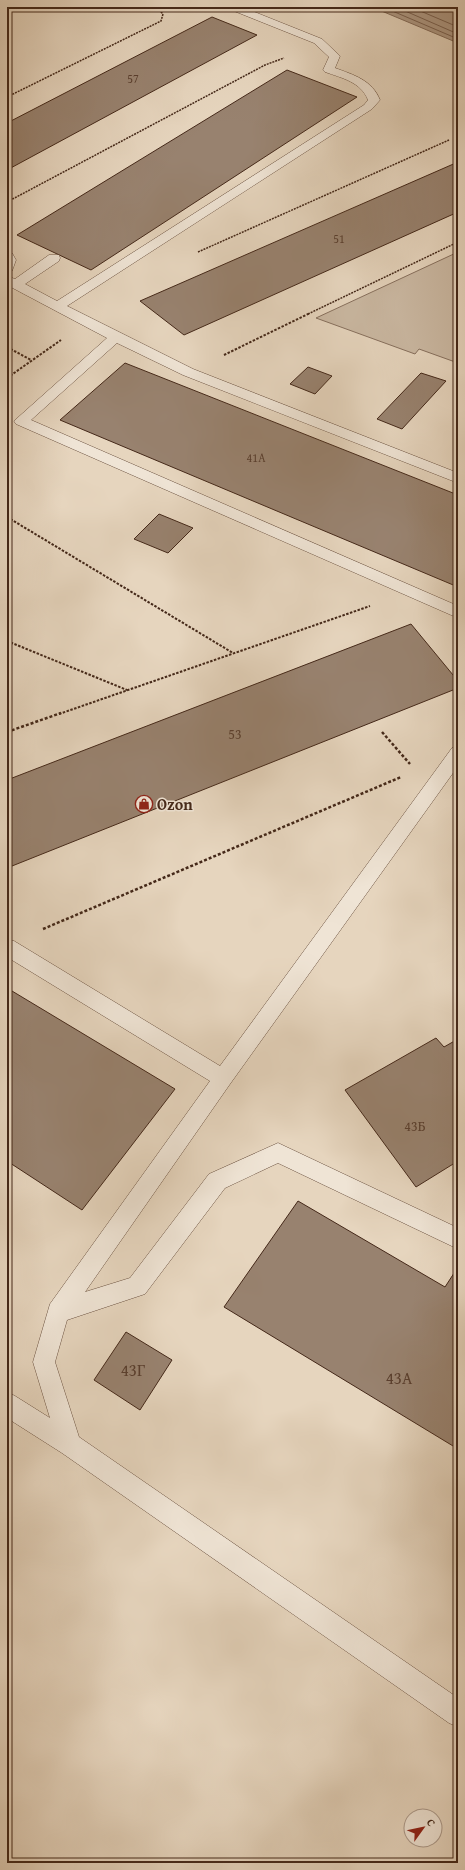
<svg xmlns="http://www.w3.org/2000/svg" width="465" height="1870" viewBox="0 0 465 1870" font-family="'Gentium Book Plus',serif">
<rect width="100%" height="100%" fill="#e6d5be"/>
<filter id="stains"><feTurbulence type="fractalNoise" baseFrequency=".005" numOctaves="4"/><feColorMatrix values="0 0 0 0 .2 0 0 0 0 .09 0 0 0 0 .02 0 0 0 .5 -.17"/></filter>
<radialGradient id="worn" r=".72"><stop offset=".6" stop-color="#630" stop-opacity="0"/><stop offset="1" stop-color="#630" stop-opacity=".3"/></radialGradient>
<path fill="#cab8a2" stroke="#87705e" d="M 458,252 L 458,363 L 419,349 L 415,354 L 316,318 Z"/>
<path fill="#af9a86" stroke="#846c5a" d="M 372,7 L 458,7 L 458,43 Z"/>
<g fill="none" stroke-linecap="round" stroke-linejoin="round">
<path stroke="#7a6150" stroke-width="1" d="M 383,7 L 458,39
M 396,7 L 458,34
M 411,7 L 458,27"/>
</g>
<path fill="#98826f" stroke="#442819" d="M 212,17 L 257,35 L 7,170 L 7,123 Z
M 287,70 L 357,97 L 91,270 L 17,235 Z
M 458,162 L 458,212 L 184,335 L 140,301 Z
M 125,363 L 458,495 L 458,587 L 60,420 Z
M 308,367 L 332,376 L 315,394 L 290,384 Z
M 421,373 L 446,381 L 402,429 L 377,419 Z
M 159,514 L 193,528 L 168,553 L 134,539 Z
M 411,624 L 458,681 L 458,688 L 7,868 L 7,780 Z
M 7,988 L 175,1089 L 82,1210 L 7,1161 Z
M 436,1038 L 444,1047 L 458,1039 L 458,1161 L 416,1187 L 345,1090 Z
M 298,1201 L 445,1287 L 458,1267 L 458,1449 L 224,1307 Z
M 126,1332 L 172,1360 L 140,1410 L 94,1380 Z"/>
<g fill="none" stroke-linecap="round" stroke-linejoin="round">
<defs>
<path id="lane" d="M 228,7 L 242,7 L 322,39 L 340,56 L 335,68 C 354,75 372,80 380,100 L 372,109 L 67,306 L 193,369 L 458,473 L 458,483 L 183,375 L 117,343 L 31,420 L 458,606 L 458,618 L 16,424 L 14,421 L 107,338 L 7,285 L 7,276 L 15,279 L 49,255 L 59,255 L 60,258 L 59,261 L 25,284 L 57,301 L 364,105 L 368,100 C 361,82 342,78 325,72 L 323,70 L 329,57 L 314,43 L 229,9 Z
M 7,252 L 12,253 L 16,260 L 12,271 L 7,272 Z
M 458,746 L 458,766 L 230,1084 L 85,1292 L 130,1278 L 209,1174 L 278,1143 L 458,1228 L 458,1249 L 278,1163 L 225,1188 L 145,1294 L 67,1320 L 55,1362 L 79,1437 L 458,1698 L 458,1727 L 449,1723 L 62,1453 L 7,1418 L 7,1392 L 15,1396 L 50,1418 L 33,1362 L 50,1304 L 210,1081 L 7,957 L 7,939 L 14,941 L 220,1066 L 452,748 Z"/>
</defs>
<use href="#lane" stroke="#6c5342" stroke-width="1"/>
<path stroke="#442819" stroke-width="1.5" stroke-dasharray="2 1" stroke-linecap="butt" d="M 7,97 L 161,21 L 163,14 L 156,7
M 7,202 L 265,65 L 284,58
M 198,252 L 449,140
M 308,314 L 458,242"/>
<path stroke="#442819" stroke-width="2" stroke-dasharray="2.5 1.5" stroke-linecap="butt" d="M 7,347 L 31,360
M 224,355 L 310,313
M 7,378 L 61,340
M 7,517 L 233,653
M 7,641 L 127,690
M 59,714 L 370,606"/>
<path stroke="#442819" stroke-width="2.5" stroke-dasharray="3 2" stroke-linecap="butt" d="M 7,732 L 61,713
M 382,732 L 410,764
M 43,929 L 401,777"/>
<use href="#lane" fill="#efe4d5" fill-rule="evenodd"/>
</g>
<defs>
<symbol id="shop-ring" viewBox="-11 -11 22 22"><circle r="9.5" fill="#efe4d5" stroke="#8f2418" stroke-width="1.5"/><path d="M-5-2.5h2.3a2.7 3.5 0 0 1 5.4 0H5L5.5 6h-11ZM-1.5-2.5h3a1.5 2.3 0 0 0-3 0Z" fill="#8f2418"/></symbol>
</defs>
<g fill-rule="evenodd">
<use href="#shop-ring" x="134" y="794" width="20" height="20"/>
</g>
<g text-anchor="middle" stroke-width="3" stroke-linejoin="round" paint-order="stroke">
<g font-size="12" fill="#593e2e">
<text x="133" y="83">57</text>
<text x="339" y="243">51</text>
<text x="256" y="462">41А</text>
</g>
<g font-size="14" fill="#593e2e">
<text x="235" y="739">53</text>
<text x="415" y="1131">43Б</text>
</g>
<g font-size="16" font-weight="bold" fill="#442819" stroke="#efe4d5" text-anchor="start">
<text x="157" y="810">Ozon</text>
</g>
<g font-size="17" fill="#593e2e">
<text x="133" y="1376">43Г</text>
<text x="399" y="1384">43А</text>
</g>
</g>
<rect width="465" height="1870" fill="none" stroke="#e6d5be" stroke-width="24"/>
<rect x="8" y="8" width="449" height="1854" fill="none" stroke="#442819" stroke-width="2"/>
<rect x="12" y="12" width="441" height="1846" fill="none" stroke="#442819"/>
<g transform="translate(423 1828) rotate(57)"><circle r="19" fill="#efe4d5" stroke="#ab998a"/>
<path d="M0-3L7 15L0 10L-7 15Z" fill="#8f2418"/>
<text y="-6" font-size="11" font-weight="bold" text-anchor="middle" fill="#442819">С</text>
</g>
<rect width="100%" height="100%" filter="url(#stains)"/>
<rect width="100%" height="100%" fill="url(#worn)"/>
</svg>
